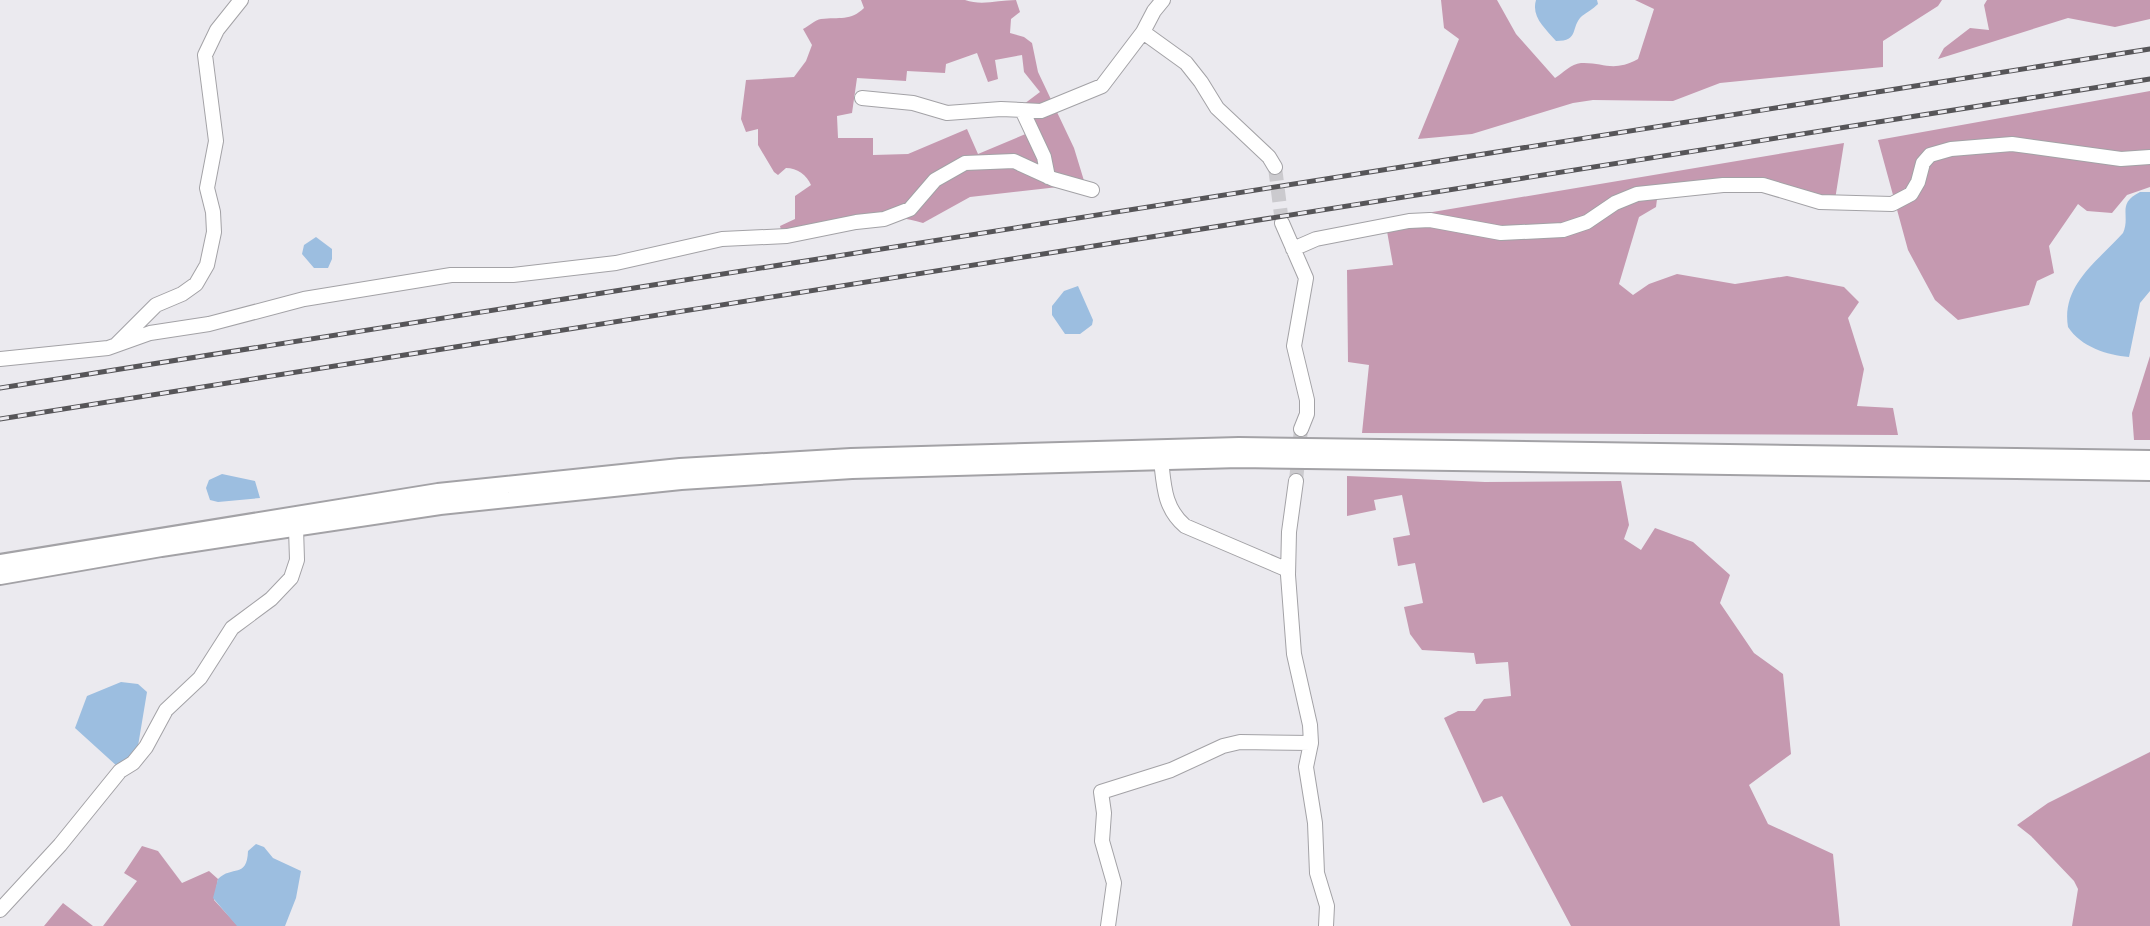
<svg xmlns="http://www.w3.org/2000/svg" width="2150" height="926" viewBox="0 0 2150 926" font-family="Signika,sans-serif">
<rect width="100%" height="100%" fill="#ebeaef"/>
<path fill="#c599b0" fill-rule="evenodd" d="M 861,0 L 965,0 C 982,6 998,0 1016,0 L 1020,12 L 1011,19 L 1010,33 L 1024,37 L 1032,43 L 1038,72 L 1074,148 L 1085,184 L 970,197 L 923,223 C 898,216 870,212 844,218 C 822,222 804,230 781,230 L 780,226 L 795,219 L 795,196 L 811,185 C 807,175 797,168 786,168 L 778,175 L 774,172 L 758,145 L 758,129 L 746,132 L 741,119 L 746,80 L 794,77 L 806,61 L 812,45 L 803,29 C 809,26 815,20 821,19 C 839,17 851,21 864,8 ZM 977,53 L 988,82 L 998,79 L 995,60 L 1022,55 L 1024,72 L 1040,92 L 1024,104 L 1035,130 L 978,154 L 967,129 L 908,154 L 873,155 L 873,138 L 838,138 L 837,116 L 852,113 L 857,78 L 906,81 L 907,71 L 945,73 L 946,64 Z
M 1441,0 L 1497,0 L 1516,34 L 1555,78 C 1563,73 1571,64 1581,63 C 1604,62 1612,73 1638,59 L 1654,9 L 1635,0 L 1942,0 L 1938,6 L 1883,41 L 1883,67 L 1720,83 L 1673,101 L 1593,100 L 1573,103 L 1472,134 L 1418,139 L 1459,39 L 1444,28 Z
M 1987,0 L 2150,0 L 2150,19 L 2115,27 L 2068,18 L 1938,59 L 1944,48 L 1970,28 L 1989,30 L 1984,5 Z
M 2150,91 L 2150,187 L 2127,195 L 2112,213 L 2087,211 L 2078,204 L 2049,246 L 2054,273 L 2037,281 L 2029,305 L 1958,320 L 1935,300 L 1908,250 L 1878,140 Z
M 1844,143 L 1834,206 L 1750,187 L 1657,199 L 1656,207 L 1639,217 L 1619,284 L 1633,295 L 1649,284 L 1677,274 L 1735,284 L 1787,276 L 1844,287 L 1859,302 L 1848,318 L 1864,369 L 1857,406 L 1893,408 L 1898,435 L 1362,433 L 1369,365 L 1348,362 L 1347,270 L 1393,265 L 1385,220 Z
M 2150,356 L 2150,440 L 2134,440 L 2132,413 Z
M 1347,476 L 1485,482 L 1621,481 L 1629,525 L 1624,539 L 1641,550 L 1655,528 L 1693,542 L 1730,575 L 1720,603 L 1754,653 L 1783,674 L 1791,754 L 1749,785 L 1768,824 L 1833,854 L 1840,926 L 1571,926 L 1502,796 L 1483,803 L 1444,718 L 1458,711 L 1475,711 L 1484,699 L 1511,696 L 1508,662 L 1476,664 L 1474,653 L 1422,650 L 1410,634 L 1404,607 L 1423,603 L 1415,563 L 1398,566 L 1393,538 L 1410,535 L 1402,495 L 1374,500 L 1376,510 L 1347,516 Z
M 2150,752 L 2150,926 L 2072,926 L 2078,889 L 2074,881 L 2031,836 L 2017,825 L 2048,803 Z
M 142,846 L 158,851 L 182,883 L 209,871 L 218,879 L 214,900 L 238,926 L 103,926 L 137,881 L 124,873 Z
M 63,903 L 93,926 L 44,926 Z"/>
<path fill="#9cbee0" d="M 1536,0 L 1597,0 L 1598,4 C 1593,9 1587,12 1582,16 C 1570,27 1580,41 1556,41 C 1545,28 1531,17 1536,0 Z
M 2140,192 L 2150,192 L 2150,291 L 2140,303 L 2129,357 C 2107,355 2081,347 2068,327 C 2061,285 2098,261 2123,233 C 2131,215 2116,204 2140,192 Z
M 316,237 L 332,249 L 332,259 L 328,268 L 314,268 L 302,254 L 304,245 Z
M 1078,286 L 1093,320 L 1092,325 L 1080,334 L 1065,334 L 1052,315 L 1052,306 L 1064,291 Z
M 222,474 L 255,481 L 260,498 L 218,502 L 210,500 L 206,488 L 209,480 Z
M 121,682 L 138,684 L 147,692 L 138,746 L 134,755 L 118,767 L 75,728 L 87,696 Z
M 256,844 L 264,847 L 273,858 L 301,871 L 296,898 L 285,926 L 237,926 L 213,898 L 218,879 C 232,865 247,879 248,851 Z"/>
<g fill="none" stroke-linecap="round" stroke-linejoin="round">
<path stroke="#cbcace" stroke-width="14" stroke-dasharray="14 7" stroke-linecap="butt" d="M 1275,167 L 1282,223
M 1296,481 L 1301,429"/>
<defs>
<path id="minor" d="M 1163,0 L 1154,11 L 1143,32 L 1186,63 L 1201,82 L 1217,108 L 1269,157 L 1275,167
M 862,98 L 913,103 L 947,113 L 1001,109 L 1041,111 L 1102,86 L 1143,32
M 1022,110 L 1044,157 L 1048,177
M 1282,223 L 1306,278 L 1294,346 L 1307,400 L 1307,414 L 1301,429
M 1293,249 L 1316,239 L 1409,221 L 1430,220 L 1501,233 L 1563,230 L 1587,222 L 1615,203 L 1637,194 L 1723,185 L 1763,185 L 1820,202 L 1892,204 L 1911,194 L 1918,182 L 1923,163 L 1930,155 L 1951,149 L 2012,144 L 2121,159 L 2150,157
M 117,344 L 156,305 L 182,294 L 196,284 L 207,265 L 214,232 L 213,212 L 207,188 L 216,141 L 205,55 L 217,30 L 241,0
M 0,359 L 108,348 L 150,333 L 209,324 L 304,299 L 451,275 L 513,275 L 616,263 L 722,239 L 787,236 L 856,222 L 884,219 L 910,209 L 935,180 L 965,163 L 1014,161 L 1053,179 L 1092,190
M 1161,460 C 1164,486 1164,508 1185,526 L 1288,570
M 1296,481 L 1289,532 L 1288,575 L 1294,654 L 1310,725 L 1311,743 L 1306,767 L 1315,823 L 1317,873 L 1327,906 L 1326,926
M 0,910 L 60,845 L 120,771 L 133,763 L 146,747 L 166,710 L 200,678 L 232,628 L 271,599 L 291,578 L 297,560 L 296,528
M 1108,926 L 1114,883 L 1102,841 L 1104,813 L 1101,792 L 1171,770 L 1223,746 L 1240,742 L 1311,743"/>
<path id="major" d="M 0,563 L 438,492 L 680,467 L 851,457 L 1239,446 L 2150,459
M 0,576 L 161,548 L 440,506 L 681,481 L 852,470 L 1239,459 L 2150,472"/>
</defs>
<use href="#minor" stroke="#a3a2a6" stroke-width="16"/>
<use href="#major" stroke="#a3a2a6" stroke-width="20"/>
<use href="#minor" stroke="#fff" stroke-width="14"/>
<use href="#major" stroke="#fff" stroke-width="16"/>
<defs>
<path id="rail" d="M 0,388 L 2150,49
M 0,419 L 2150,79"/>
</defs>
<use href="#rail" stroke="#565558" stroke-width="5"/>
<use href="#rail" stroke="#ebeaef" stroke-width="3" stroke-dasharray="9" stroke-linecap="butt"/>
</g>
</svg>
